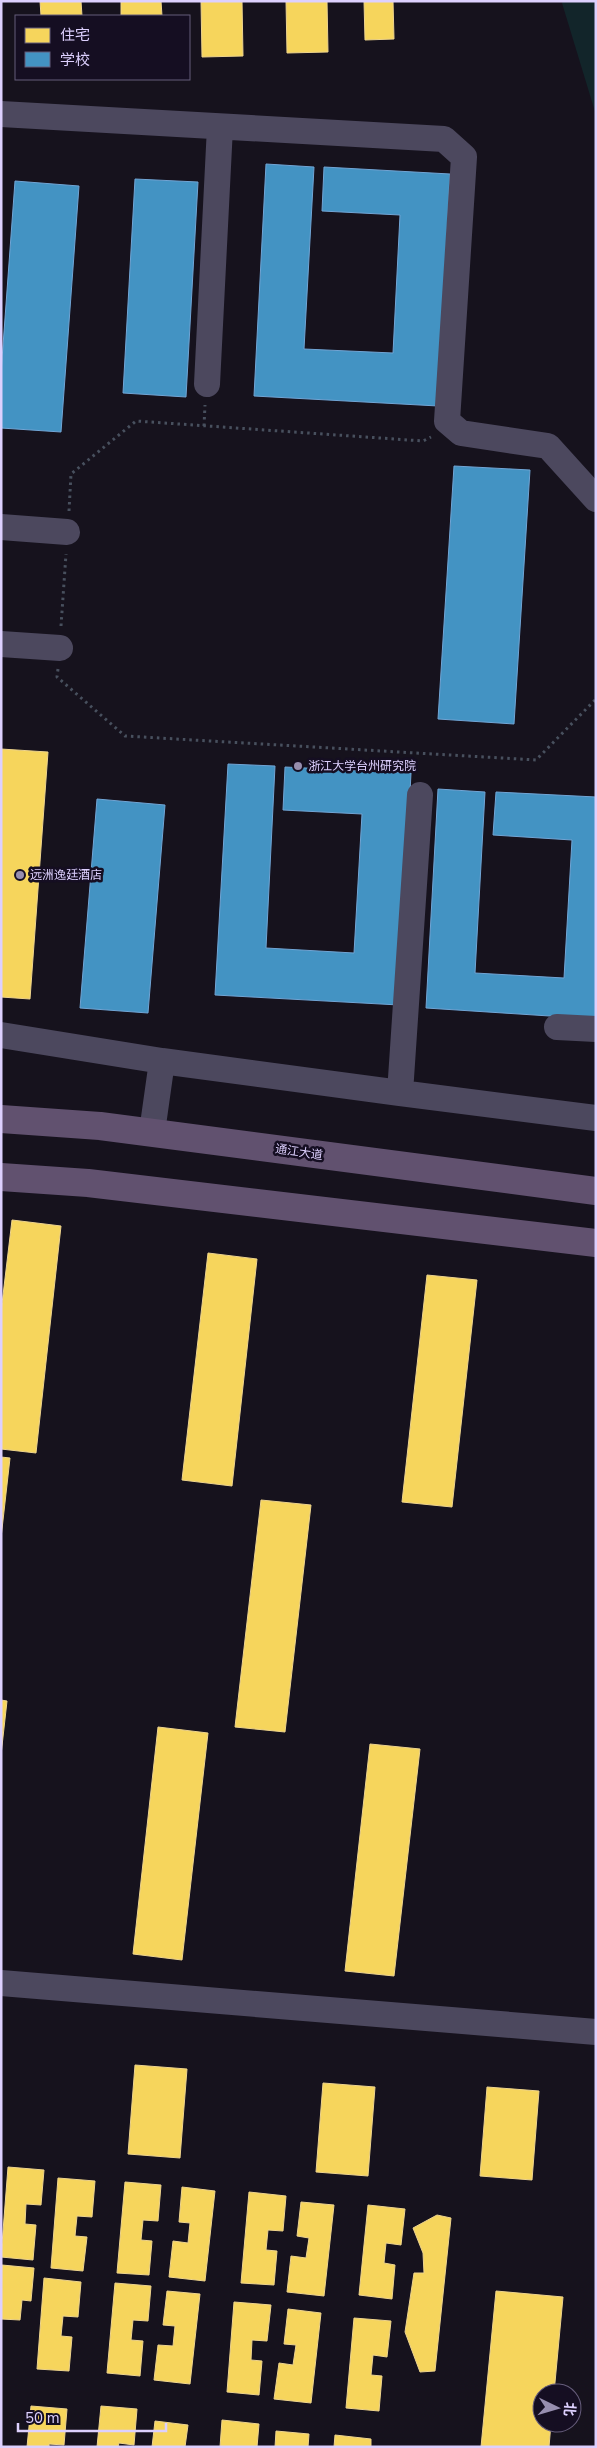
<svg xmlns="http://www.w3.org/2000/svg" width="597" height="2448" viewBox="0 0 597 2448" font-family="'Nunito Sans','Noto Sans SC',sans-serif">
<rect width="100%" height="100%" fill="#16121d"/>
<path fill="#12252a" d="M 563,1 L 596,1 L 596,115 L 562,3 Z"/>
<path fill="#f6d55c" stroke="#eed48d" d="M 40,1 L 81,1 L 82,16 L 41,16 Z
M 121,1 L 161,1 L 162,16 L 121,16 Z
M 201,1 L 242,1 L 243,56 L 202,57 Z
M 286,1 L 327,1 L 328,52 L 287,53 Z
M 364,1 L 393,1 L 394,39 L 365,40 Z
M 1,749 L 48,752 L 30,999 L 1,997 Z
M 12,1220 L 61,1226 L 36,1453 L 1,1449 L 1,1312 Z
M 208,1253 L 257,1259 L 232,1486 L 182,1480 Z
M 427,1275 L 477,1280 L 452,1507 L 402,1502 Z
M 1,1457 L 10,1458 L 1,1538 Z
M 261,1500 L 311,1505 L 285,1732 L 235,1727 Z
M 1,1700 L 7,1701 L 1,1755 Z
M 158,1727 L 208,1733 L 182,1960 L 133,1954 Z
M 370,1744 L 420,1749 L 394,1976 L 345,1971 Z
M 135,2065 L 187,2069 L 180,2158 L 128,2154 Z
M 323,2083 L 375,2087 L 368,2176 L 316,2172 Z
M 487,2087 L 539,2091 L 532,2180 L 480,2176 Z
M 8,2167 L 44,2170 L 41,2205 L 26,2204 L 25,2224 L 36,2225 L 33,2260 L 1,2257 Z
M 58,2178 L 95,2181 L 92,2217 L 77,2216 L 75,2236 L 87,2237 L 83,2271 L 51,2268 Z
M 125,2182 L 161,2185 L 158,2221 L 143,2220 L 141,2240 L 152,2241 L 149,2275 L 117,2273 Z
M 182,2187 L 215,2191 L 205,2281 L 169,2277 L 173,2241 L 188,2243 L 190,2223 L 179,2222 Z
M 249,2192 L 286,2196 L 283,2231 L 268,2230 L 266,2250 L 277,2251 L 274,2285 L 241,2283 Z
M 301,2202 L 334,2205 L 324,2296 L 287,2292 L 291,2256 L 306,2258 L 309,2238 L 297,2236 Z
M 368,2205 L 405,2209 L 401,2245 L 386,2243 L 384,2263 L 395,2265 L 392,2299 L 359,2295 Z
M 437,2215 L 451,2218 L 435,2371 L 420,2372 L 405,2332 L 414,2273 L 424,2273 L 423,2253 L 413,2228 Z
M 2,2265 L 34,2268 L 31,2301 L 22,2300 L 20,2320 L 1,2319 Z
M 44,2278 L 81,2282 L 78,2317 L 63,2316 L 61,2336 L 72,2337 L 69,2371 L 37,2369 Z
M 115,2283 L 151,2286 L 148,2321 L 133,2320 L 131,2340 L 143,2341 L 140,2376 L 107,2373 Z
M 167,2291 L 200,2294 L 190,2384 L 154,2380 L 158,2345 L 173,2346 L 175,2326 L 163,2325 Z
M 496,2291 L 563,2297 L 554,2393 L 542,2393 L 542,2423 L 551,2423 L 549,2447 L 481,2447 Z
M 234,2302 L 271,2305 L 267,2341 L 252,2340 L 251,2360 L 262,2361 L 259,2395 L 227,2392 Z
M 288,2309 L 321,2313 L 311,2403 L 274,2399 L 279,2363 L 293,2365 L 296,2345 L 284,2344 Z
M 354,2318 L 391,2321 L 387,2357 L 373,2355 L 371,2375 L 382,2376 L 379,2411 L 346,2408 Z
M 31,2406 L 67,2409 L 64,2445 L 49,2444 L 49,2447 L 27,2447 Z
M 101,2406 L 137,2409 L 134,2445 L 119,2443 L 118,2447 L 97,2447 Z
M 222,2420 L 259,2424 L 257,2447 L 220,2447 Z
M 155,2421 L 188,2425 L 185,2447 L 152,2447 Z
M 276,2431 L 309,2434 L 308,2447 L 275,2447 Z
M 335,2435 L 371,2439 L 371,2447 L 334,2447 Z"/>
<path fill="#4393c3" stroke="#71a5d5" d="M 266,164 L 314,167 L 304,349 L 393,353 L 400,215 L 322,211 L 324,167 L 450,174 L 438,406 L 254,396 Z
M 135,179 L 198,182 L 186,397 L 123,393 Z
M 15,181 L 79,186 L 61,432 L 1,428 L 1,373 Z
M 454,466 L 530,470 L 514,724 L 438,719 Z
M 228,764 L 275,766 L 266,948 L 354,953 L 362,814 L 283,810 L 285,767 L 411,773 L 399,1005 L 215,995 Z
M 438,789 L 485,792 L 475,973 L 564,978 L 572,840 L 493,835 L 496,792 L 596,797 L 596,1019 L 426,1008 Z
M 97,799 L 165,805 L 148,1013 L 80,1008 Z"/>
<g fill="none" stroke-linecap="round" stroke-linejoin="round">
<path stroke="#48505e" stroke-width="3" stroke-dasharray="2.5 4" stroke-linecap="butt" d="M 204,426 L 205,405
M 69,511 L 71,474 L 136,421 L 423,441 L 431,437
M 61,626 L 66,554
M 58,669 L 57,677 L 125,736 L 536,760 L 596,699"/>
<path stroke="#4c485e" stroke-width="26" d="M 1,114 L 444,139 L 464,157 L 447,421 L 461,433 L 548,446 L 596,499
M 207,384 L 220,127
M 1,527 L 67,532
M 1,644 L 60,648
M 420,795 L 400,1093 L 596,1118
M 557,1027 L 596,1029
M 1,1035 L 162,1061 L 400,1093
M 152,1132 L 162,1061
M 1,1983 L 596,2032"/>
<path stroke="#61516f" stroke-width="28" d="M 1,1119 L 100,1126 L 596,1191
M 1,1177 L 88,1183 L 596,1243"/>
</g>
<g fill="#978eaf" stroke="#150e22" stroke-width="2">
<circle cx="298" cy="766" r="5"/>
<circle cx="20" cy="875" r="5"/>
</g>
<g text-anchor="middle" stroke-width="5" stroke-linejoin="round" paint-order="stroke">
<g font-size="12" fill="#ddd0fe" stroke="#150e22" text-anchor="start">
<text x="308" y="770">浙江大学台州研究院</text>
<text x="30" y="879">远洲逸廷酒店</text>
</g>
<g font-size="12" fill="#ddd0fe" stroke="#150e22">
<text transform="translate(299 1152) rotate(8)" y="4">通江大道</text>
</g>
</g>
<rect width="597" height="2448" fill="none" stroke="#ddd0fe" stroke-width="5"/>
<rect x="15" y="15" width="175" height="65" fill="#150e22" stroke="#655c7a"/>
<rect x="25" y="28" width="25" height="15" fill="#f6d55c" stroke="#655c7a"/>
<text x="60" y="40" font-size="15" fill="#ddd0fe">住宅</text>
<rect x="25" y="52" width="25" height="15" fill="#4393c3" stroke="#655c7a"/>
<text x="60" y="65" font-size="15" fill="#ddd0fe">学校</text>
<g transform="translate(557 2408) rotate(95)"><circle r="24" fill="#150e22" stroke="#655c7a"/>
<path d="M0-4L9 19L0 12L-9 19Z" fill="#978eaf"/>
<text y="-8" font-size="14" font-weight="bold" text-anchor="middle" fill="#ddd0fe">北</text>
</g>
<path d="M18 2423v8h148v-8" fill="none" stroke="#ddd0fe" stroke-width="2.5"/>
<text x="25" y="2423" font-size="15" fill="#ddd0fe" stroke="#150e22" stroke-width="4" paint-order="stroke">50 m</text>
</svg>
